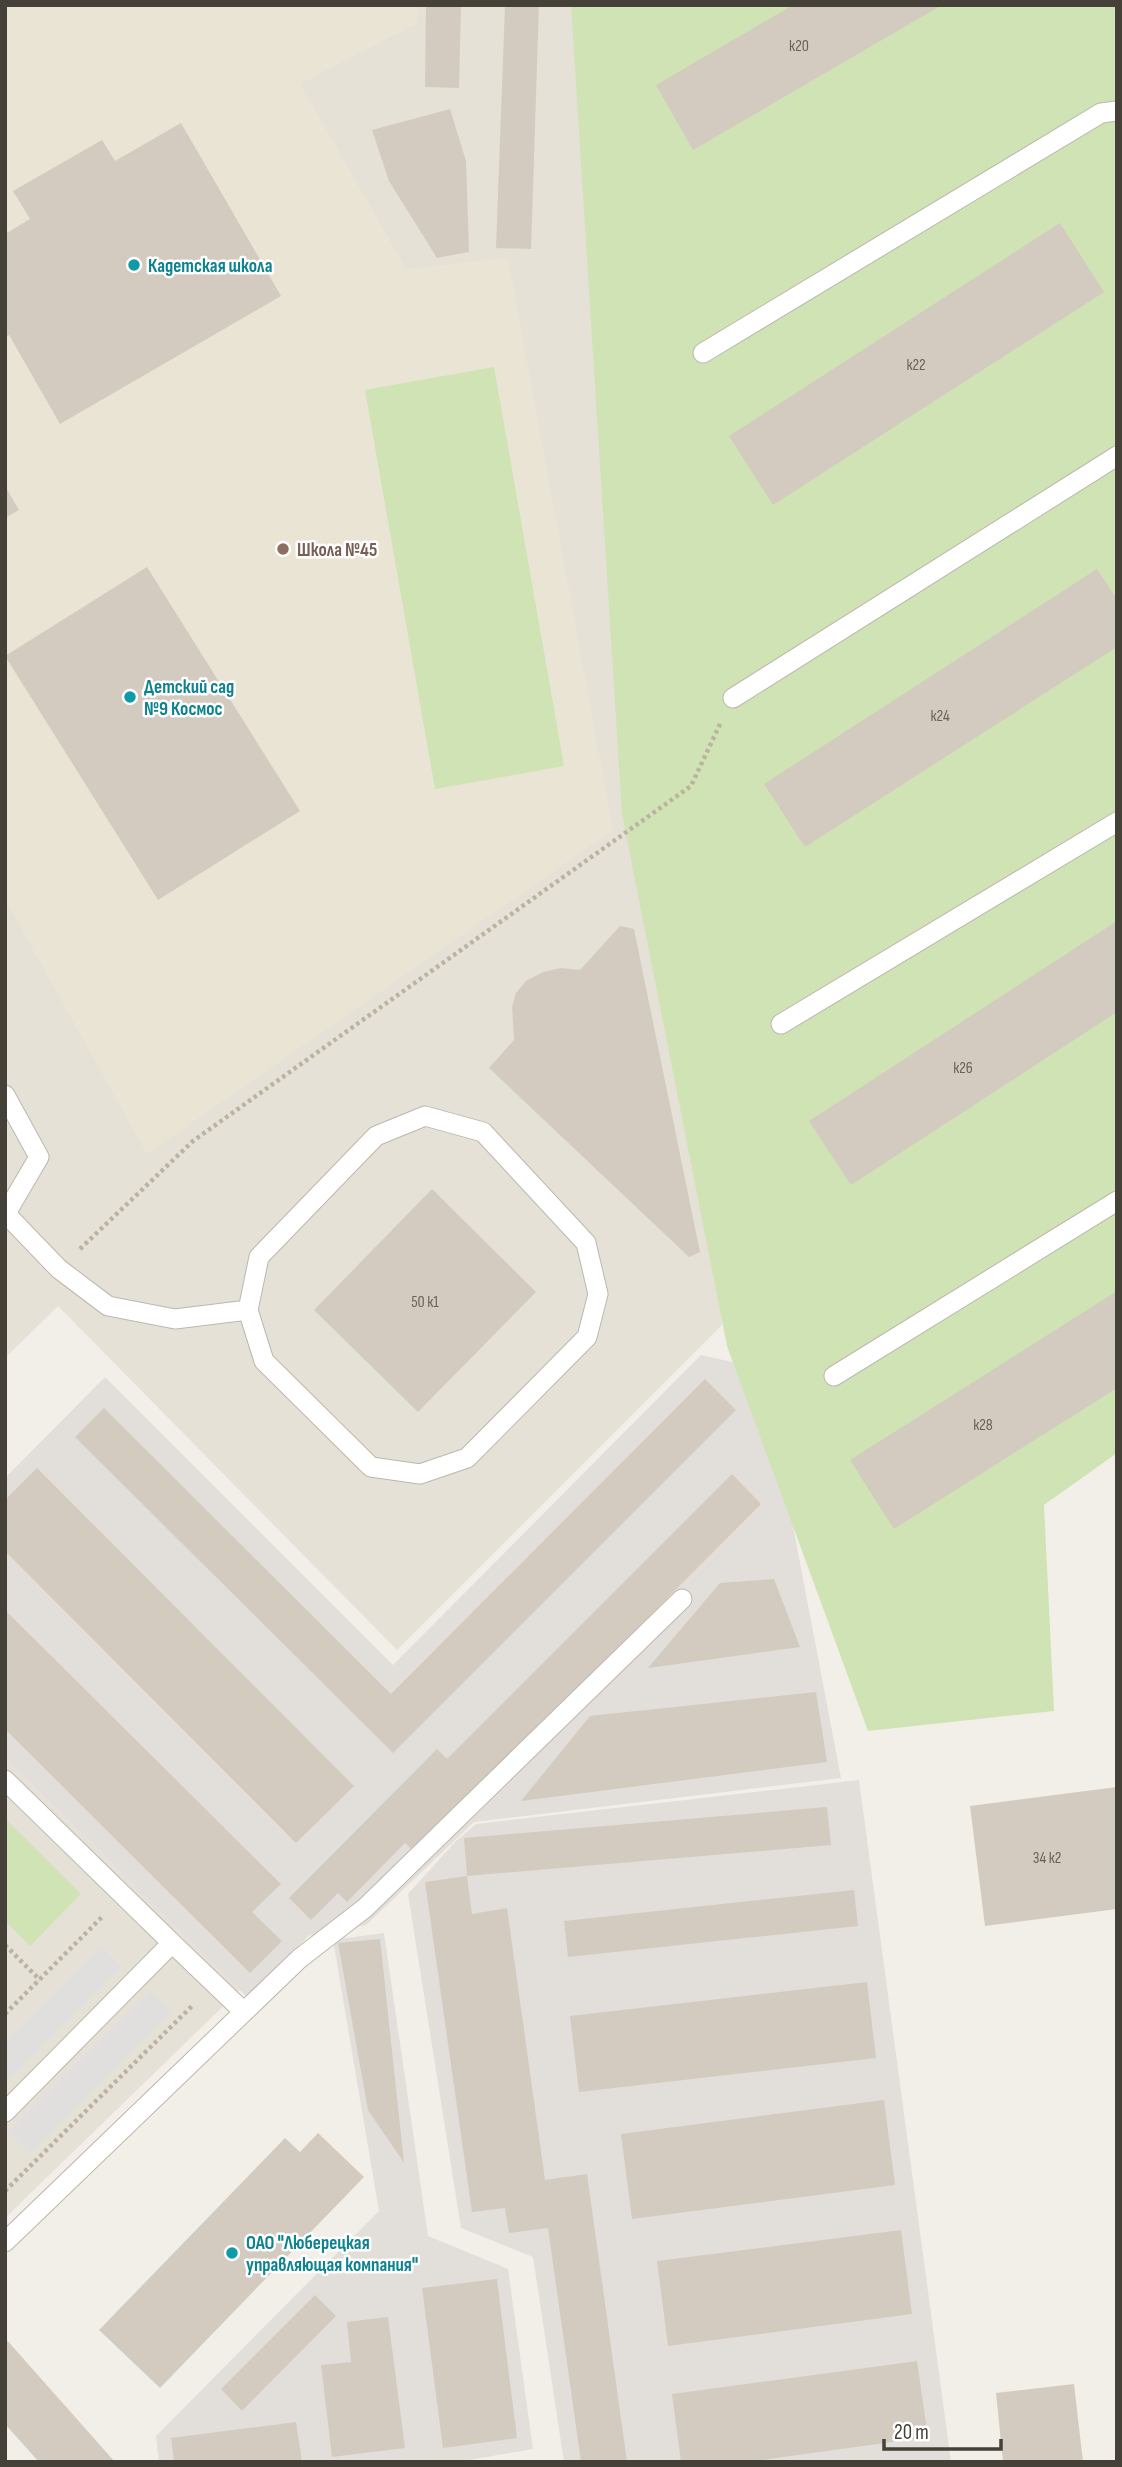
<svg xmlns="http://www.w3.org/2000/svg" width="1122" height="2467" viewBox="0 0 1122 2467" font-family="'Sofia Sans Condensed',sans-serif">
<rect width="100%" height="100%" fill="#f2efe9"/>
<path fill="#e6e1d7" d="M 5,5 L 586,5 L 722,1325 L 397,1650 L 58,1306 L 5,1358 Z
M 5,1758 L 240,1990 L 5,2218 Z"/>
<path fill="#e2deda" d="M 701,1355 L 763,1369 L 841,1778 L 474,1822 L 366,1925 L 308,1936 L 249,1999 L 5,1758 L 5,1478 L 105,1377 L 393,1665 Z
M 859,1780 L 951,2462 L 564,2462 L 533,2257 L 461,2228 L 408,1894 L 455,1842 L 476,1824 Z
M 384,1933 L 428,2236 L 508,2269 L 533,2449 L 457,2462 L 159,2462 L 156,2436 L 379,2211 L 333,1940 Z"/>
<path fill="#eae4d4" d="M 5,5 L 418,5 L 417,23 L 300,84 L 406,269 L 508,258 L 613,830 L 147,1154 L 5,899 Z"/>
<path fill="#cfe3b5" d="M 571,5 L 1117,5 L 1117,1453 L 1044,1505 L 1054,1711 L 868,1731 L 727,1346 L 622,814 Z
M 494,367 L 564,766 L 435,789 L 365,390 Z
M 7,1821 L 81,1894 L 30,1946 L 5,1921 Z"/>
<path fill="#e1dfdd" d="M 101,1946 L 122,1967 L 5,2084 L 5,2042 Z
M 149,1991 L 171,2012 L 30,2154 L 8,2132 Z"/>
<path fill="#d3cbbf" d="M 426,5 L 461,5 L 459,88 L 425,87 Z
M 505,5 L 539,5 L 531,249 L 496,248 Z
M 793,5 L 942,5 L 693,150 L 656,85 Z
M 450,109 L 466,161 L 469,252 L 437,258 L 389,181 L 372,130 Z
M 181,123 L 281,296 L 60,424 L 9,335 L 5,337 L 5,234 L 30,219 L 13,191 L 102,140 L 115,161 Z
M 1060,223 L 1104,292 L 773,505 L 729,436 Z
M 5,486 L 19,510 L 5,518 Z
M 147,567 L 300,811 L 158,900 L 5,656 Z
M 1097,569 L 1117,599 L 1117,647 L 805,847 L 764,784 Z
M 1117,921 L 1117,1012 L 851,1185 L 809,1121 Z
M 620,926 L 634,929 L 700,1252 L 689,1257 L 489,1068 L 514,1040 L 512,1007 L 516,993 L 526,981 L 543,972 L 561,968 L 580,970 Z
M 432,1189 L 536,1292 L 418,1412 L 314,1310 Z
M 1117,1291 L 1117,1388 L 894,1529 L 850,1460 Z
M 705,1379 L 736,1410 L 393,1753 L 75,1437 L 104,1408 L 391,1694 Z
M 37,1468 L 354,1786 L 296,1843 L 5,1551 L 5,1500 Z
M 732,1474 L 761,1504 L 414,1852 L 405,1843 L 347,1902 L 338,1893 L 311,1920 L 289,1898 L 437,1749 L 447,1759 Z
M 774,1579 L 800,1647 L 648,1668 L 720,1583 Z
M 5,1610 L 281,1884 L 252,1912 L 282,1941 L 250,1973 L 5,1729 Z
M 816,1692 L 827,1762 L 521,1801 L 590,1716 Z
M 1117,1787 L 1117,1909 L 985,1926 L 970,1806 Z
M 827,1807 L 831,1845 L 467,1876 L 464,1838 Z
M 467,1876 L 472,1914 L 507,1908 L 545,2180 L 587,2174 L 627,2462 L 581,2462 L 548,2228 L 509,2233 L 505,2208 L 472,2212 L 425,1882 Z
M 854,1890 L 858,1926 L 568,1957 L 564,1921 Z
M 380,1939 L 404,2163 L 368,2110 L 338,1943 Z
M 867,1982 L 876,2058 L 579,2092 L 570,2016 Z
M 884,2100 L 895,2185 L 632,2219 L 621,2134 Z
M 318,2133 L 364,2177 L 160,2388 L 99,2330 L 285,2138 L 300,2152 Z
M 901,2230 L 912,2314 L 668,2346 L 657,2261 Z
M 497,2279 L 517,2438 L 443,2448 L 422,2288 Z
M 315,2295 L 336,2316 L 242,2411 L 221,2389 Z
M 388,2317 L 405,2448 L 332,2457 L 321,2365 L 351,2362 L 347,2322 Z
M 5,2338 L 115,2462 L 39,2462 L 5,2424 Z
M 917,2361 L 928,2437 L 747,2462 L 681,2462 L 672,2394 Z
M 1074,2384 L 1083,2462 L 1003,2462 L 996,2393 Z
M 296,2422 L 302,2462 L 174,2462 L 171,2438 Z"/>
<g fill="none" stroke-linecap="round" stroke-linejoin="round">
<defs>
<path id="lane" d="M 703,353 L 1101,113 L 1117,111
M 733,698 L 1117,456
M 781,1024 L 1117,822
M 5,1095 L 39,1157 L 5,1215
M 7,1215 L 59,1269 L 108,1306 L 175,1319 L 248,1310 L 264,1361 L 371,1467 L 420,1474 L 467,1458 L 587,1337 L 598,1294 L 586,1243 L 483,1132 L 425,1116 L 376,1136 L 259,1257 L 248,1310
M 834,1376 L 1117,1201
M 5,1780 L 172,1943 L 5,2112
M 172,1943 L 244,2012
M 5,2242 L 299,1959 L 365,1908 L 682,1599"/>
</defs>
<use href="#lane" stroke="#bdb7ac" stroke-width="21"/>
<path stroke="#bdb29f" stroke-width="4.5" stroke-dasharray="3.5 3.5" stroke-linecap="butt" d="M 80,1249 L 193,1141 L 691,786 L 721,722
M 5,1945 L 40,1980
M 5,2014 L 103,1916
M 5,2191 L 194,2004"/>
<use href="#lane" stroke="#fff" stroke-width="19"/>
</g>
<g fill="#0f9aa8" stroke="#fff" stroke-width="2.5">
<circle cx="134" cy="265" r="7"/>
<circle cx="130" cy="697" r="7"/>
<circle cx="232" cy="2253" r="7"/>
</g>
<circle fill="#8d6e63" stroke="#fff" stroke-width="2.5" cx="283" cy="549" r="7"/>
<g text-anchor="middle" stroke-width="5" stroke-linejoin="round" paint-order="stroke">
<g font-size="16" fill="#68635a">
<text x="799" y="51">к20</text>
<text x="916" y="370">к22</text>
<text x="940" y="721">к24</text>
<text x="963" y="1073">к26</text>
<text x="425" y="1307">50 к1</text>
<text x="983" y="1430">к28</text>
<text x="1047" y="1863">34 к2</text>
</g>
<g font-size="19" font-weight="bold" fill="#0d838f" stroke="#fff" text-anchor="start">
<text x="148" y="272">Кадетская школа</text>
<text x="144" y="693">Детский сад<tspan x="144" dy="22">№9 Космос</tspan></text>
<text x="246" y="2249">ОАО "Люберецкая<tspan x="246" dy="22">управляющая компания"</tspan></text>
</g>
<g font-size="19" font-weight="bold" fill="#785e54" stroke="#fff" text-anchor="start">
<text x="297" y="556">Школа №45</text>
</g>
</g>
<rect width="1122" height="2467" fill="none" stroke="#454038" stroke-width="14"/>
<path d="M884 2439v10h117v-10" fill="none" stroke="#454038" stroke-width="3.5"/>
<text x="894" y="2439" font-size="21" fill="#454038" stroke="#ffffff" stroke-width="5" paint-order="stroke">20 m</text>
</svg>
